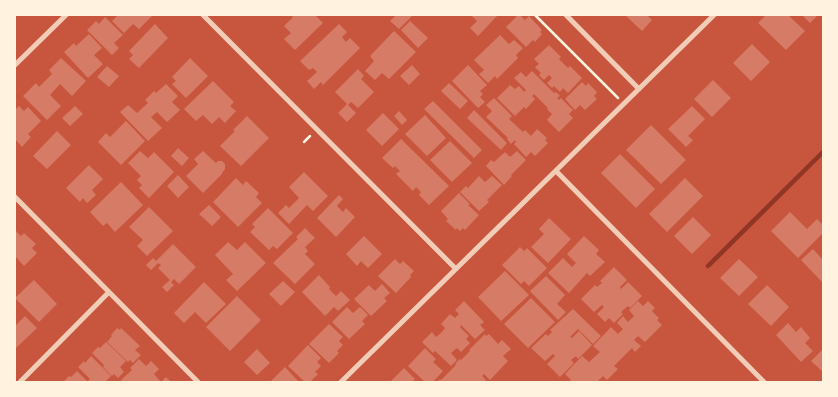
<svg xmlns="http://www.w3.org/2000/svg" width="838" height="397" viewBox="0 0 838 397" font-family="Montserrat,sans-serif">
<rect width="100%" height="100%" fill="#c8553d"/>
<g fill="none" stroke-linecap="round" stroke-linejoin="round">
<path stroke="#8f3625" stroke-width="4.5" d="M 708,266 L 823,152"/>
</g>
<path fill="#d67c66" d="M 118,15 L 153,15 L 139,29 L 133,24 L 124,33 L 112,21 Z
M 291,15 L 315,15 L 323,23 L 295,50 L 284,39 L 291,33 L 284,26 L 293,17 Z
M 396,15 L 413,15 L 399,29 L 390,21 Z
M 471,15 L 498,15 L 478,36 L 470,28 L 477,21 Z
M 518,15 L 520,15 L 525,20 L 529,16 L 542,30 L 540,32 L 542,34 L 535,42 L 533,40 L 526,47 L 506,27 Z
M 625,15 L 647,15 L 652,20 L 642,31 Z
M 766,15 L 788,15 L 805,31 L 786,50 L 758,23 Z
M 802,15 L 818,15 L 810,23 Z
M 105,17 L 123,35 L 114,43 L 119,48 L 112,55 L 87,30 L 96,21 L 99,24 Z
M 410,21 L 428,38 L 418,48 L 401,30 Z
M 155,24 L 168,38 L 139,68 L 129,59 L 133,55 L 129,51 Z
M 339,24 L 347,32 L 342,37 L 346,42 L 350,38 L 360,48 L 323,85 L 321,82 L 314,89 L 307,81 L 317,72 L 313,68 L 309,70 L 300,61 Z
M 394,31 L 416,52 L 389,79 L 382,73 L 375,80 L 365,71 L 374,61 L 370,56 Z
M 89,34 L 102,48 L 94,55 L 103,64 L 88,78 L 64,52 L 74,43 L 76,46 Z
M 500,35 L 509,44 L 514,40 L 523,48 L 516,55 L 518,58 L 497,79 L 495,76 L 488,83 L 479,74 L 484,70 L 474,60 Z
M 752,44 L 770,62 L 751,81 L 733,63 Z
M 549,45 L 561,57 L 559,59 L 568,68 L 570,66 L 582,78 L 568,93 L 563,88 L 560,92 L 554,86 L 552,88 L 547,83 L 552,78 L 549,75 L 544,80 L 539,75 L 541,73 L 535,67 L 539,64 L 534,59 Z
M 61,58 L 86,81 L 72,96 L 60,84 L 50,95 L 61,106 L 47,120 L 23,96 L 36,83 L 39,87 L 52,74 L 49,70 Z
M 190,58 L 208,76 L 186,98 L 172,84 L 176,81 L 172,77 Z
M 412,65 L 420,74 L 409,85 L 400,76 Z
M 468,65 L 487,85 L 480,91 L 483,94 L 480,97 L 485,102 L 478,108 L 452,81 Z
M 107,66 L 119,76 L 109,87 L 97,77 Z
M 358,69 L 364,76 L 361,79 L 374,92 L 358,108 L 351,102 L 348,105 L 335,92 Z
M 532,71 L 554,93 L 556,92 L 560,96 L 557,98 L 559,100 L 561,98 L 573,110 L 569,114 L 573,118 L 559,132 L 547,120 L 552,114 L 547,109 L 548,108 L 534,94 L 532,96 L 535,99 L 526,109 L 524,107 L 515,116 L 497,98 L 510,85 L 515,89 L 519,86 L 524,92 L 526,90 L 514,78 L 521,72 L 526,77 Z
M 713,80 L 731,98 L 712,117 L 694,99 Z
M 213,81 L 234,102 L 230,106 L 236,111 L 225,123 L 219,117 L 212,124 L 203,115 L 196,121 L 184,109 Z
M 582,82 L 586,86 L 588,83 L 597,92 L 594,96 L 597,99 L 585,110 L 580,105 L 575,110 L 565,99 Z
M 449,83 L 468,101 L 460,109 L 441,91 Z
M 166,84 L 178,96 L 172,102 L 180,110 L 167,122 L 157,112 L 151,117 L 162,128 L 148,141 L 120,112 L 128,105 L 137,113 L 148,103 L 145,100 L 154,91 L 156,93 Z
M 494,98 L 512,116 L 509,119 L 523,132 L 525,130 L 531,136 L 537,129 L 547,138 L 545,140 L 548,143 L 535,156 L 531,152 L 526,157 L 514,144 L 516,142 L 515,140 L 511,144 L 507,139 L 508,138 L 486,117 L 492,111 L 486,105 Z
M 433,101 L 482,150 L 474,158 L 424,109 Z
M 347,104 L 356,113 L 347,122 L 338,113 Z
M 19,106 L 24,111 L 28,107 L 41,121 L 28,134 L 31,137 L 22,147 L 15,139 L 15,110 Z
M 75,106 L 83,114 L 70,126 L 62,118 Z
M 692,106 L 705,119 L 688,136 L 693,140 L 686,147 L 668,129 Z
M 474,110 L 507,143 L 501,150 L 467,118 Z
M 399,111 L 407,120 L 402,125 L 394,116 Z
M 383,113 L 399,129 L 382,146 L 366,130 Z
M 425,115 L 446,138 L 427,156 L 405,134 Z
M 247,116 L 269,138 L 241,166 L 220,146 L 235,131 L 233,130 Z
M 126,121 L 145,141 L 121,165 L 98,142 L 106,133 L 110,137 Z
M 651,125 L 686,160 L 661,184 L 626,150 Z
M 57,131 L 71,145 L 47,169 L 33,156 Z
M 401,139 L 449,186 L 429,205 L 419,195 L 421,192 L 416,187 L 413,191 L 396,174 L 400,171 L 395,166 L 393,168 L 382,158 Z
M 450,141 L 472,163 L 452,182 L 430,160 Z
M 178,148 L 189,158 L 182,166 L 171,156 Z
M 140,151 L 148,158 L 154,152 L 174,172 L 149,198 L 139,188 L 142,185 L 137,180 L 141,176 L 128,163 Z
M 203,151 L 216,163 L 218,161 L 222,161 L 225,164 L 225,169 L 222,173 L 222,174 L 203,193 L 186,176 L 198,164 L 194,159 Z
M 517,151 L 526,160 L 511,175 L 512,176 L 504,185 L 486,166 L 491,160 L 494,162 L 505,152 L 510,157 Z
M 620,154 L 655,189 L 636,208 L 601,173 Z
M 89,165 L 103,179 L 92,190 L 96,195 L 87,203 L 83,198 L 80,202 L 66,188 Z
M 304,172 L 328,196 L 313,211 L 307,205 L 289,224 L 278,213 L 286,205 L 289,208 L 299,198 L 289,187 Z
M 178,175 L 189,187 L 178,198 L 167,186 Z
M 479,176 L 485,182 L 492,176 L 502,185 L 487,200 L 489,202 L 479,211 L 460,192 L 466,186 L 468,188 Z
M 236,178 L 243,185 L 246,181 L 259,193 L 256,197 L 262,203 L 238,227 L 213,202 Z
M 685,178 L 703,196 L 667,232 L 649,214 Z
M 121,182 L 143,205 L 115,232 L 107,223 L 103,226 L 90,212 Z
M 459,193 L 470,204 L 468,205 L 479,215 L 465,230 L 463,228 L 460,231 L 457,228 L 456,230 L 446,221 L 448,219 L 441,211 Z
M 339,195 L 343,199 L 337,206 L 343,212 L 346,208 L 355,217 L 336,237 L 317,218 Z
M 209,205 L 221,217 L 212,226 L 199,214 Z
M 149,207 L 173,231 L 147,256 L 137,246 L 143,240 L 129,227 Z
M 268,208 L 293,233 L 277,249 L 273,246 L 269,250 L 250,232 L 255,227 L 252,224 Z
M 790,212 L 807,229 L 817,219 L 823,225 L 823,233 L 798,258 L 771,231 Z
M 693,217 L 711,235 L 692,254 L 674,236 Z
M 549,218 L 571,239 L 548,263 L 531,247 L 544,234 L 539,229 Z
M 305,228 L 315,238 L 305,247 L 308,251 L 305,254 L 315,264 L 295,284 L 273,263 L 298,239 L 296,237 Z
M 15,230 L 21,236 L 24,233 L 36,244 L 32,248 L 37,253 L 24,266 L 15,256 Z
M 364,236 L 382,254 L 368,268 L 361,261 L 357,266 L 346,254 Z
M 584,236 L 599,250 L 596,254 L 605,262 L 590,276 L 587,273 L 569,293 L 548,273 L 563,258 L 572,267 L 576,263 L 567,254 Z
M 228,242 L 237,250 L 245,242 L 266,263 L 237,291 L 226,280 L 233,274 L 215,255 Z
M 173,244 L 196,267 L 179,284 L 174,279 L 171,282 L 174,285 L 167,292 L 162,287 L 170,280 L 158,268 L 161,265 L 158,263 L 151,270 L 146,265 L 153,258 L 156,261 Z
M 520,247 L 524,251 L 527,248 L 547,268 L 529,286 L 524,281 L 521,284 L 502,265 Z
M 813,249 L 823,260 L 823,283 L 801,260 Z
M 395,259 L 400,264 L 403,261 L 414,271 L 410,275 L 411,277 L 396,293 L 378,276 Z
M 739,259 L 758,277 L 739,296 L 720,278 Z
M 614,267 L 627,280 L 620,287 L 621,289 L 628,282 L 642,296 L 630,308 L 628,306 L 621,312 L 623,314 L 614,323 L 609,318 L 605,322 L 597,314 L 604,307 L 602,305 L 594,312 L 581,299 L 595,285 L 597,287 L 602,283 L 600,281 Z
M 505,271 L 529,295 L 501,321 L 478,297 Z
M 319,275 L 330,287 L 329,289 L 336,296 L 341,291 L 350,300 L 338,311 L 334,307 L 325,316 L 302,292 Z
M 546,276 L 565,295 L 557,304 L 566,312 L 558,320 L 530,291 Z
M 34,280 L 57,304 L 39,322 L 15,298 Z
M 283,281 L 295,292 L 281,306 L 269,294 Z
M 204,282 L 226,304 L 206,323 L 195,312 L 184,323 L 174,313 Z
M 382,284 L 390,293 L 384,298 L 387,301 L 371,316 L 354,299 L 369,285 L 375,291 Z
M 767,285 L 789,307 L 771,326 L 748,304 Z
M 237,296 L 261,320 L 230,351 L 206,327 Z
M 531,298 L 555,322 L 528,348 L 504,324 Z
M 464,301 L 484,322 L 480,325 L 485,330 L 475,339 L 461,325 L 460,327 L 469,336 L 466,339 L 470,343 L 461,352 L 457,348 L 451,353 L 457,360 L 451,366 L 435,351 L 433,353 L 422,342 L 432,332 L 436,337 L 441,333 L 445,328 L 441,324 L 450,314 L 455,318 L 459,314 L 455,310 Z
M 638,301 L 643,306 L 648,301 L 655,308 L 652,311 L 659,318 L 657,320 L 662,325 L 645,342 L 638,336 L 634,340 L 641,346 L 635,352 L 632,348 L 614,366 L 618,369 L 607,380 L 603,376 L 597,382 L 569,382 L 571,380 L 565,374 L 582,356 L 589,362 L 600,352 L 593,346 L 611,327 L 618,334 L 623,329 L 617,323 L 623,316 L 628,322 L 634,316 L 629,310 Z
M 347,307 L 353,313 L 360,307 L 368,315 L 362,321 L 365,324 L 349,339 L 332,322 Z
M 573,309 L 601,336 L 593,344 L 578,329 L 570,337 L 572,338 L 579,331 L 592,345 L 578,359 L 576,356 L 571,360 L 574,363 L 560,377 L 547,364 L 555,356 L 553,354 L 545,361 L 531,348 L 546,334 L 548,336 L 552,332 L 550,330 Z
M 25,316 L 37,328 L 15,349 L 15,326 Z
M 788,323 L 796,332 L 801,327 L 810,338 L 805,343 L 813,351 L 801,362 L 776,335 Z
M 329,324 L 343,337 L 339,341 L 343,345 L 337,351 L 339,353 L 329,363 L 309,344 Z
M 117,328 L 120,330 L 121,328 L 140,346 L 135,350 L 141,355 L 133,363 L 130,360 L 128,362 L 107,342 L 112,336 L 111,335 Z
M 485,334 L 486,336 L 489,334 L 498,344 L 502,340 L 511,349 L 503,356 L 508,361 L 490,380 L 484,374 L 482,376 L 486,380 L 484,382 L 437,382 L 440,379 L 441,380 L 455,366 L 456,363 L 460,359 L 461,360 L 470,351 L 469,350 Z
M 106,342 L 126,361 L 120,367 L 124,372 L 118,378 L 114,374 L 112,376 L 103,367 L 104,365 L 92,353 L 98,347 L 100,348 Z
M 308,345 L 321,358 L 317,362 L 321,366 L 315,372 L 318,374 L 310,382 L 305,382 L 288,366 Z
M 425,348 L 436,359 L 433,362 L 443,371 L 433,382 L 425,382 L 408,366 Z
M 257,349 L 270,363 L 257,375 L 244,362 Z
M 823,349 L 823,372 L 811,361 Z
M 91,356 L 111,376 L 105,382 L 89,382 L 88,381 L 90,379 L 78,367 L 84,361 L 85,363 Z
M 139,359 L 146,366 L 151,361 L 159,369 L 154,374 L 161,382 L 166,377 L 171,382 L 123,382 L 121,380 L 132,370 L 130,368 Z
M 285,367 L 299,382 L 270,382 Z
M 404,368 L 415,379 L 412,382 L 390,382 Z
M 77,371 L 88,382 L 63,382 L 69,376 L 71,377 Z"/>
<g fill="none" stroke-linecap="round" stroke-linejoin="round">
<path stroke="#fff3e0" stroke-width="2.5" d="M 535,15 L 618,98
M 304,142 L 310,136"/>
<path stroke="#f1ccb7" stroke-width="5" d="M 203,15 L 456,269
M 566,15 L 639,89
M 15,65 L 66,15
M 556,171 L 764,382
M 15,197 L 198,382
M 20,382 L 109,292
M 341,382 L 714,15"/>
</g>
<rect width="838" height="397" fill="none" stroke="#fff3e0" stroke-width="32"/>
</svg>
